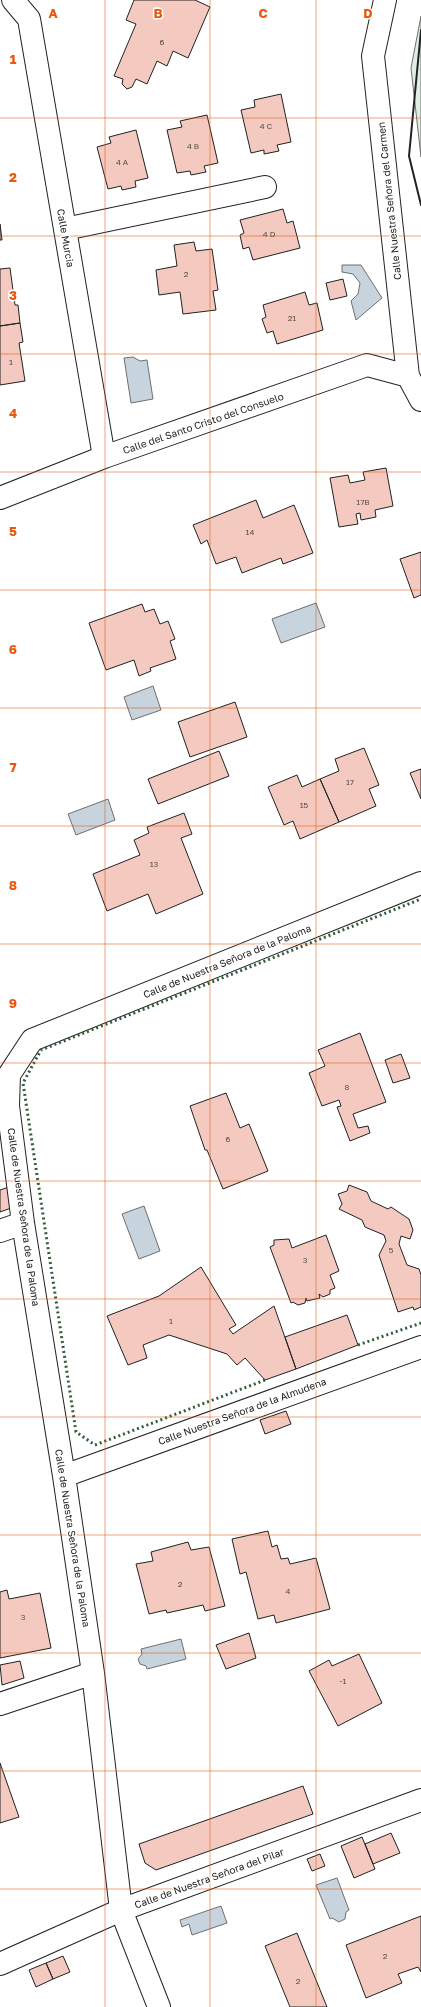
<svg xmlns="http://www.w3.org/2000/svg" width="421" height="2007" viewBox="0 0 421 2007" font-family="'Golos Text',sans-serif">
<rect width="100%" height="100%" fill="#fff"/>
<path fill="#e0efe3" stroke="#6f6f6f" d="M 421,16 L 421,157 L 411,68 Z"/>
<path fill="#c7d3dd" stroke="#6f6f6f" d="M 342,265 L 361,265 L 382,298 L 356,320 L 351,301 L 358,294 L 360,283 L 353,274 L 342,272 Z
M 133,357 L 140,361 L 147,360 L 153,399 L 131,403 L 124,358 Z
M 316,603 L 325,627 L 281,643 L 272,619 Z
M 153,686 L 161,710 L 132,720 L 124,697 Z
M 108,799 L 115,820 L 76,835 L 68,814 Z
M 144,1206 L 160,1251 L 139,1259 L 122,1214 Z
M 181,1639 L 186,1659 L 147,1669 L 146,1666 L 140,1664 L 138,1659 L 142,1654 L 141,1649 Z
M 337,1878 L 349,1910 L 346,1912 L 345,1919 L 339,1922 L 332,1918 L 330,1919 L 316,1885 Z
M 221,1906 L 227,1923 L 192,1935 L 189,1924 L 182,1927 L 180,1920 Z"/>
<path fill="#f3c9c0" stroke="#222" d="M 134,0 L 195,0 L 210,7 L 188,58 L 173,51 L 167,66 L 157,61 L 147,84 L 136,79 L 132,87 L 127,89 L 122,84 L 123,79 L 114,76 L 136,24 L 126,20 Z
M 281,94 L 291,142 L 277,145 L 279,151 L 264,154 L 264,150 L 251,153 L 241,110 L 255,107 L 254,100 Z
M 207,115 L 218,163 L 204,166 L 206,172 L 191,175 L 190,171 L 177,173 L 167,130 L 182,127 L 180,121 Z
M 136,130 L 148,178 L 135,181 L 136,187 L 122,190 L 121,186 L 108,189 L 97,147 L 111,143 L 109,137 Z
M 283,209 L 287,223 L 293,221 L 300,248 L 253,260 L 249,247 L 243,249 L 240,235 L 244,233 L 240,220 Z
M 0,224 L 2,240 L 0,240 Z
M 194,242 L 196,251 L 212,249 L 218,290 L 213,291 L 216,310 L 183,314 L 180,292 L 159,295 L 156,270 L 177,266 L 174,245 Z
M 10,268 L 15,305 L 18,305 L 20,323 L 0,326 L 0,269 Z
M 343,279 L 347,296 L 330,300 L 326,283 Z
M 305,292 L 309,305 L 317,303 L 323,330 L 277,344 L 273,331 L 267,333 L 262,319 L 266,317 L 263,305 Z
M 20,323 L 23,342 L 19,343 L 25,381 L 0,385 L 0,326 Z
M 386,468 L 393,506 L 375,510 L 376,517 L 361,520 L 360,513 L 356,514 L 358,524 L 339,527 L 330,478 L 348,475 L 350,483 L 365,480 L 363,472 Z
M 256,500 L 263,518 L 294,505 L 313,553 L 283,564 L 281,558 L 242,573 L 236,557 L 216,564 L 207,540 L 201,544 L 193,525 Z
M 421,552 L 421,595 L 414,598 L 400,559 Z
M 142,604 L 145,612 L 154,609 L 160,624 L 168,621 L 175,639 L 170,641 L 176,659 L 150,668 L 151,671 L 139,676 L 134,660 L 106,670 L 89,623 Z
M 235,702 L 247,737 L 190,757 L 178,722 Z
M 364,748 L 379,785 L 369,789 L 376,806 L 339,822 L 320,779 L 339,771 L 335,759 Z
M 219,751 L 229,776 L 158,804 L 148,779 Z
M 421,769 L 421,799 L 410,773 Z
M 297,775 L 302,787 L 320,779 L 339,822 L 300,839 L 293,821 L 284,825 L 268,787 Z
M 184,813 L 192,834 L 181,838 L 203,894 L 156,914 L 148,894 L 107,911 L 93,874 L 140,855 L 134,840 L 149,833 L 147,827 Z
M 360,1033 L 386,1102 L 353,1114 L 358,1128 L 368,1126 L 370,1133 L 350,1141 L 337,1107 L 341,1106 L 339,1100 L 322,1106 L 309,1073 L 325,1066 L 318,1050 Z
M 401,1054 L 410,1078 L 393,1083 L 385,1060 Z
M 226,1093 L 240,1128 L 249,1124 L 268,1171 L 223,1189 L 207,1150 L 205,1150 L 190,1106 Z
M 349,1185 L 367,1192 L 371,1201 L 388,1209 L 391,1207 L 409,1219 L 413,1230 L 410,1239 L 401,1236 L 399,1244 L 407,1265 L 419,1269 L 421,1275 L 421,1307 L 414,1310 L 413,1307 L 398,1312 L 379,1255 L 386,1241 L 384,1235 L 365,1227 L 362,1220 L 339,1209 L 342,1204 L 338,1194 L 347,1191 Z
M 12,1186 L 14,1207 L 0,1212 L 0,1190 Z
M 326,1235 L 339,1271 L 330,1275 L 335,1288 L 330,1290 L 330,1294 L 323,1297 L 319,1294 L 320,1298 L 307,1301 L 306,1298 L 305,1303 L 298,1305 L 293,1302 L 291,1303 L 270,1247 L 274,1245 L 274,1240 L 289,1239 L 292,1248 Z
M 201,1267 L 236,1325 L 229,1329 L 233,1334 L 274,1306 L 296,1369 L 265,1380 L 245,1358 L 237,1365 L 227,1354 L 169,1335 L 143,1345 L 147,1358 L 128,1365 L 107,1316 L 159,1296 Z
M 347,1315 L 358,1345 L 296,1369 L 285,1337 Z
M 286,1411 L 291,1424 L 265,1434 L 260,1420 Z
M 268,1531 L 272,1547 L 277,1545 L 281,1559 L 288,1558 L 290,1564 L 316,1558 L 330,1609 L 276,1623 L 274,1615 L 258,1619 L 246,1572 L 240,1574 L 232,1539 Z
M 188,1542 L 191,1550 L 209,1547 L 225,1606 L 205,1611 L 203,1605 L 167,1613 L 166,1610 L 149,1614 L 136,1564 L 153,1561 L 151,1552 Z
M 7,1590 L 9,1599 L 40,1593 L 51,1648 L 0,1658 L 0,1592 Z
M 249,1633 L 256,1658 L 226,1669 L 216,1645 Z
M 359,1654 L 382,1703 L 338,1726 L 309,1671 L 329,1660 L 332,1666 Z
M 20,1661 L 24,1678 L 2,1685 L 0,1665 Z
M 0,1763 L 19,1817 L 0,1823 Z
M 303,1786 L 313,1814 L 156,1870 L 145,1863 L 139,1844 Z
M 391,1833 L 400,1853 L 373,1864 L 365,1844 Z
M 362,1837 L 375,1869 L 354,1878 L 341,1846 Z
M 320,1854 L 325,1866 L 312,1871 L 307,1859 Z
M 421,1916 L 421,1972 L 418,1967 L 398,1974 L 402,1983 L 366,1998 L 346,1945 Z
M 297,1933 L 303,1948 L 327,2007 L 290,2007 L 265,1946 Z
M 63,1956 L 70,1972 L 53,1979 L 46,1963 Z
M 46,1963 L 53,1979 L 36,1987 L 29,1970 Z"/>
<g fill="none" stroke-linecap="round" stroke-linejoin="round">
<defs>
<path id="minor" d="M 13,0 L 29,19 L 104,457
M 385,0 L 373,56 L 408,376 L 421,400
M 65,229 L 265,187
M 0,498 L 104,457 L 367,365 L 408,376
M 0,1231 L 23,1223
M 64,1476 L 421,1347
M 0,1704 L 93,1673
M 0,1964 L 121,1910 L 421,1800
M 159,2007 L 121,1910 L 93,1673 L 64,1476 L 23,1223 L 8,1106 L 9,1075 L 32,1040 L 421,883"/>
</defs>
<use href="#minor" stroke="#222" stroke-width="24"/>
<use href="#minor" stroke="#fff" stroke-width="22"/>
<path stroke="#2f5e38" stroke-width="3" stroke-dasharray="2 3" stroke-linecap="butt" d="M 358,1345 L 421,1323
M 265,1380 L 95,1445 L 76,1432 L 23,1083 L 41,1050 L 421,899"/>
<path stroke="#222" stroke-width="2" d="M 421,30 L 409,156 L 421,205"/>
</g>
<path fill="none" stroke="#e8590c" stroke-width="1" stroke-opacity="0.55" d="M 105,0 L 105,2007M 210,0 L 210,2007M 316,0 L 316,2007M 0,118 L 421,118M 0,236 L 421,236M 0,354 L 421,354M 0,472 L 421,472M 0,590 L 421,590M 0,708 L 421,708M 0,826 L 421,826M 0,944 L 421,944M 0,1063 L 421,1063M 0,1181 L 421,1181M 0,1299 L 421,1299M 0,1417 L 421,1417M 0,1535 L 421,1535M 0,1653 L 421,1653M 0,1771 L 421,1771M 0,1889 L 421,1889"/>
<g text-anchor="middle" stroke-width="3" stroke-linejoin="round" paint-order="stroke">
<g font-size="8" fill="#564c4a">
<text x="162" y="45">6</text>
<text x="266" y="129">4 C</text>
<text x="193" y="149">4 B</text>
<text x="122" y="165">4 A</text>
<text x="269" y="237">4 D</text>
<text x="186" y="277">2</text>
<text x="292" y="321">21</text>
<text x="11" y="365">1</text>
<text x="363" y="505">17B</text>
<text x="250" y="535">14</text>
<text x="350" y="785">17</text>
<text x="304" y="808">15</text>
<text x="154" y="867">13</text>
<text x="347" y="1090">8</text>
<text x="228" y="1142">6</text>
<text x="391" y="1253">5</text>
<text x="305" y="1263">3</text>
<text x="171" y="1324">1</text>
<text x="180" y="1587">2</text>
<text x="288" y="1594">4</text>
<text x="23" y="1620">3</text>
<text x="343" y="1684">-1</text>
<text x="385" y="1959">2</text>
<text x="298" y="1984">2</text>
</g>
<g font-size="10" fill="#222" stroke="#fff">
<text transform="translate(389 201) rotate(-96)" y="4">Calle Nuestra Señora del Carmen</text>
<text transform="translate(66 238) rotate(80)" y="4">Calle Murcia</text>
<text transform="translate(203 423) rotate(-19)" y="4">Calle del Santo Cristo del Consuelo</text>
<text transform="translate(227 961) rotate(-22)" y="4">Calle de Nuestra Señora de la Paloma</text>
<text transform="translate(24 1217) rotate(82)" y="4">Calle de Nuestra Señora de la Paloma</text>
<text transform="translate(242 1411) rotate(-20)" y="4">Calle Nuestra Señora de la Almudena</text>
<text transform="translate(73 1538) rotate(81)" y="4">Calle de Nuestra Señora de la Paloma</text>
<text transform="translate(209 1878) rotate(-20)" y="4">Calle de Nuestra Señora del Pilar</text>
</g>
</g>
<g font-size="13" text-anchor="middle" font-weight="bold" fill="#e8590c" stroke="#fff" stroke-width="3" stroke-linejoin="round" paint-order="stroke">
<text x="53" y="18">A</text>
<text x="158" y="18">B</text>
<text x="263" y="18">C</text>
<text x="368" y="18">D</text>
<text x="13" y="64">1</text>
<text x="13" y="182">2</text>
<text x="13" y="300">3</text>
<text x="13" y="418">4</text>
<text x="13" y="536">5</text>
<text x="13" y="654">6</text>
<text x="13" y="772">7</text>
<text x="13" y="890">8</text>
<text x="13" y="1008">9</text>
</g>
</svg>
